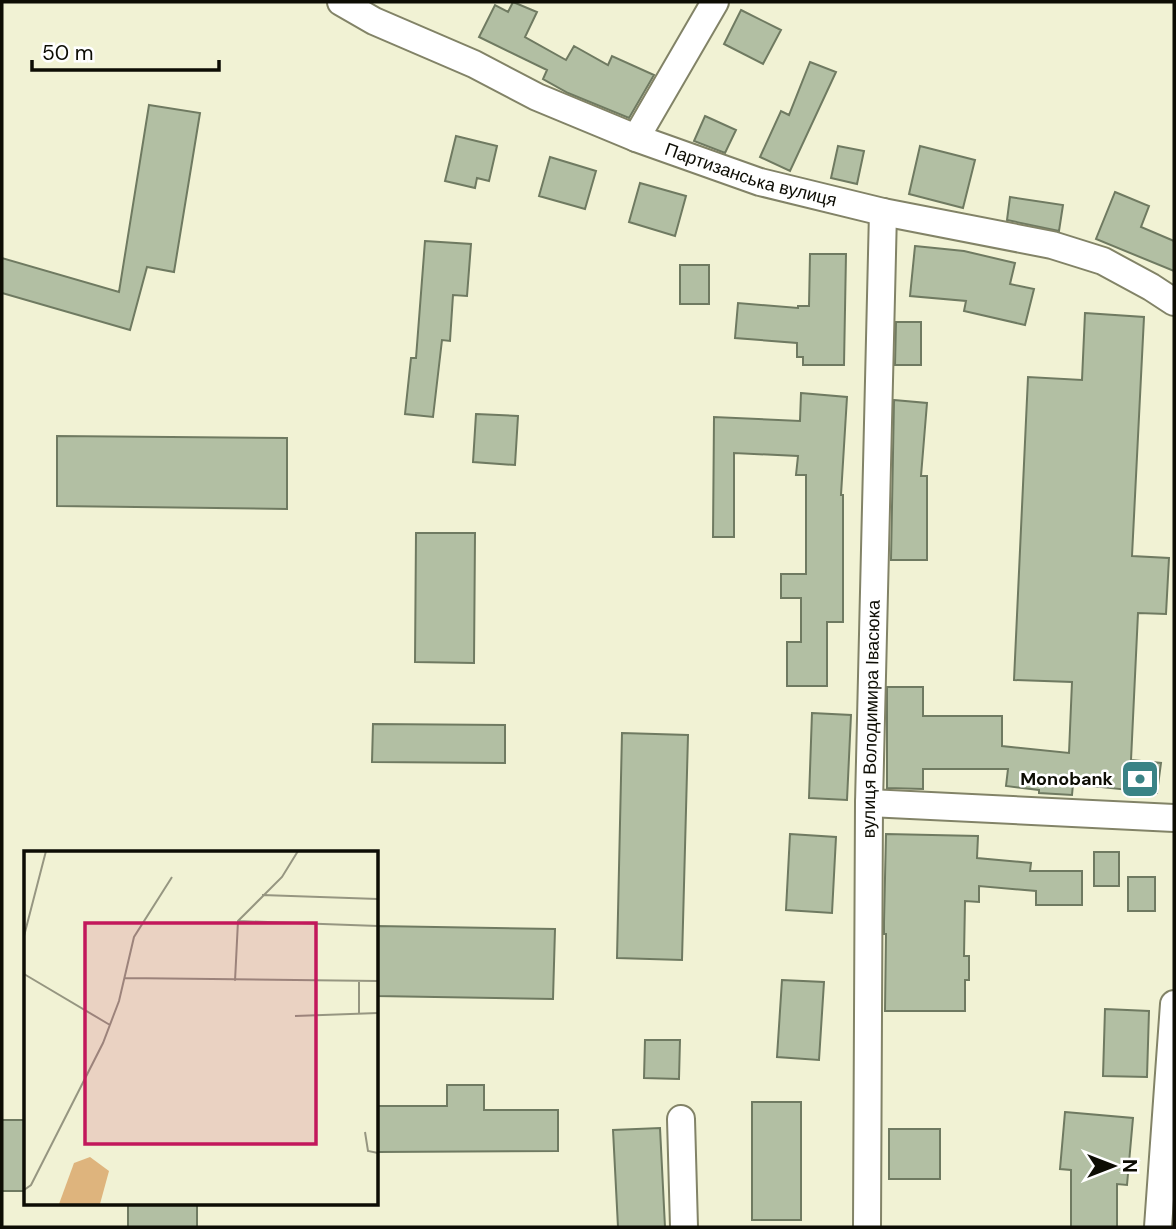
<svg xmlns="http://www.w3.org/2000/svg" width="1176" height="1229" viewBox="0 0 1176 1229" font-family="'DM Sans',sans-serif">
<rect width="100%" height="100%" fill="#f1f2d4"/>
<path fill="#b2bfa3" stroke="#6f7a61" stroke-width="2" d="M 513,2 L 537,12 L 525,37 L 566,60 L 574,46 L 608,65 L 612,56 L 654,75 L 629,118 L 568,93 L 543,79 L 547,70 L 479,37 L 495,5 L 508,12 Z
M 741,10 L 781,30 L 763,64 L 724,44 Z
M 810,62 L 836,72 L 790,171 L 760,157 L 781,111 L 789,115 Z
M 149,105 L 200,113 L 174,272 L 147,267 L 130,330 L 2,293 L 2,258 L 119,292 Z
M 705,116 L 736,130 L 725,153 L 694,141 Z
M 456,136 L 497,146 L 489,181 L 477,178 L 475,188 L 445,181 Z
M 838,146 L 864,151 L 857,184 L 831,178 Z
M 920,146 L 975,160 L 963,208 L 909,194 Z
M 550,157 L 596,171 L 585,209 L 539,196 Z
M 640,183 L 686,196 L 675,236 L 629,222 Z
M 1115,192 L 1149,206 L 1141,227 L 1174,241 L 1174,271 L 1096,239 Z
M 1010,197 L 1063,205 L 1059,231 L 1007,220 Z
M 425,241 L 471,244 L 467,296 L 453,295 L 450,341 L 442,340 L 433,417 L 405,414 L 411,358 L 416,358 Z
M 915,246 L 964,251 L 1015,263 L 1010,284 L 1034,289 L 1025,325 L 964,311 L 966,301 L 910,296 Z
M 810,254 L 846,254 L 844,365 L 803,365 L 803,357 L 797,357 L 797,343 L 735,338 L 738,303 L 798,308 L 798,306 L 809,306 Z
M 680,265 L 709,265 L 709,304 L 680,304 Z
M 1085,313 L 1144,317 L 1132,556 L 1169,558 L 1166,614 L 1138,613 L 1131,760 L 1161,763 L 1157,793 L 1073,784 L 1072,795 L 1039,793 L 1039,790 L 1006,786 L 1008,769 L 923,769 L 923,789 L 887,788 L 887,687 L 923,687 L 923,716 L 1002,716 L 1002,746 L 1069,753 L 1072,682 L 1014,680 L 1028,377 L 1082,380 Z
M 896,322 L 921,322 L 921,365 L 895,365 Z
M 801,393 L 847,397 L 841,495 L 843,495 L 843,622 L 827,622 L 827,686 L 787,686 L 787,642 L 801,642 L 801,598 L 781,598 L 781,574 L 806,574 L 806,475 L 796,475 L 798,456 L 734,453 L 734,537 L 713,537 L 714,417 L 800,421 Z
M 894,400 L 927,403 L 921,476 L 927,476 L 927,560 L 891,560 Z
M 476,414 L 518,416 L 515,465 L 473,462 Z
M 57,436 L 287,438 L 287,509 L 57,506 Z
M 416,533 L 475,533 L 474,663 L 415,662 Z
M 812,713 L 851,715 L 847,800 L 809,798 Z
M 373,724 L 505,725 L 505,763 L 372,762 Z
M 622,733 L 688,735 L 682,960 L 617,958 Z
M 790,834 L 836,837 L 832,913 L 786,910 Z
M 886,834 L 978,836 L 977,858 L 1031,863 L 1030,871 L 1082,871 L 1082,905 L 1036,905 L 1036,891 L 979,886 L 979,902 L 965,901 L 964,956 L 969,956 L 969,980 L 965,980 L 965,1011 L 885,1011 L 886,934 L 884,934 L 884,922 Z
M 1094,852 L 1119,852 L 1119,886 L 1094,886 Z
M 1128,877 L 1155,877 L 1155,911 L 1128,911 Z
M 376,926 L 555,929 L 553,999 L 376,996 Z
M 782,980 L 824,982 L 819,1060 L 777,1057 Z
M 1105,1009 L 1149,1011 L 1147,1077 L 1103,1076 Z
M 645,1040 L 680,1040 L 679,1079 L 644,1078 Z
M 447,1085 L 484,1085 L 484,1110 L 558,1110 L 558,1151 L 378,1152 L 378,1106 L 447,1106 Z
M 752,1102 L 801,1102 L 801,1220 L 752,1220 Z
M 1065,1112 L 1133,1118 L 1127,1185 L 1117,1184 L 1117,1227 L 1071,1227 L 1071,1170 L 1060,1169 Z
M 2,1120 L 26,1120 L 26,1191 L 2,1191 Z
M 660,1128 L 665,1227 L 618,1227 L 613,1130 Z
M 889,1129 L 940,1129 L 940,1179 L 889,1179 Z
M 128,1203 L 197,1203 L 197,1227 L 128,1227 Z"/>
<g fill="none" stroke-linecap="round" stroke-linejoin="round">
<defs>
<g id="minor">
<path id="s1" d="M 341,2 L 374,21 L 474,64 L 537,97 L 636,138 L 760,182 L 883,212 L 1052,245 L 1103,261 L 1151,287 L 1174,302"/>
<path d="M 636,138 L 715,2"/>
<path d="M 869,803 L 1174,818"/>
<path d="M 681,1119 L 684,1227"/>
<path id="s2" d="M 867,1227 L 869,803 L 883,212"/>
<path d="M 1158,1227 L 1174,1004"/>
</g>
</defs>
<use href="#minor" stroke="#828367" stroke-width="30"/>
<use href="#minor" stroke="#fff" stroke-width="26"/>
</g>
<defs>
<symbol id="bank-square" viewBox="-11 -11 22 22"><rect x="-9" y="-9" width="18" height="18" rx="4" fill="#3a8386" stroke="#fff"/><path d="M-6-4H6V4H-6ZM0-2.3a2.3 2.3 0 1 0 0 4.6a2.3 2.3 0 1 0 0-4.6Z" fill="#fff"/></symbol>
</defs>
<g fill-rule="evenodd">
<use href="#bank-square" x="1118" y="757" width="44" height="44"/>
</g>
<g text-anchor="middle" stroke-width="5" stroke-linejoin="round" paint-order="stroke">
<g font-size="18" fill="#0d0d04" stroke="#fff">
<text dy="6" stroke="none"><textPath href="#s1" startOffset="446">Партизанська вулиця</textPath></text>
<text dy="6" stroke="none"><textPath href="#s2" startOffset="508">вулиця Володимира Івасюка</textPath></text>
</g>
<g font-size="18" font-weight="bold" fill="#0d0d04" stroke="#fff" text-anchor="end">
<text x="1113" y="785">Monobank</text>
</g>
</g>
<g transform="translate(24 851)">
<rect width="354" height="354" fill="#f1f2d4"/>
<path d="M 66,306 L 85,320 L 76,353 L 35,353 L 50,312 Z" fill="#deb47d"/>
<path fill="none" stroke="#969681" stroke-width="2" d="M 238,44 L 354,48M 214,70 L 354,75M 0,85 L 22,0M 0,123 L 86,174M 100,127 L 354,130M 211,130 L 214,70 L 258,26 L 274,0M 335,162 L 335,130M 271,165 L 354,162M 341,281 L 344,300 L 354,302M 0,339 L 7,334 L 79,192 L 95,150 L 110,86 L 148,26"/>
<path fill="#c2185b" fill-opacity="0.15" stroke="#c2185b" stroke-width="3.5" d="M 61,72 L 292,72 L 292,293 L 61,293 Z"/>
<rect width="354" height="354" fill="none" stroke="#0d0d04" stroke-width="3.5"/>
</g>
<rect width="1176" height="1229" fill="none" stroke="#0d0d04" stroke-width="7"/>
<g transform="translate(1113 1166) rotate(90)" stroke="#ffffff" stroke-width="5" paint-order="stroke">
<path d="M0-5L12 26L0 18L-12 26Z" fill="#0d0d04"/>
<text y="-10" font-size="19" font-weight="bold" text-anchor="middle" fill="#0d0d04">N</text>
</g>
<path d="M32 60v10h187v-10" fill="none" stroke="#0d0d04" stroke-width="3.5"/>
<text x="42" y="60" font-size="21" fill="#0d0d04" stroke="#ffffff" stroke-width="5" paint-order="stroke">50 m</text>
</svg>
